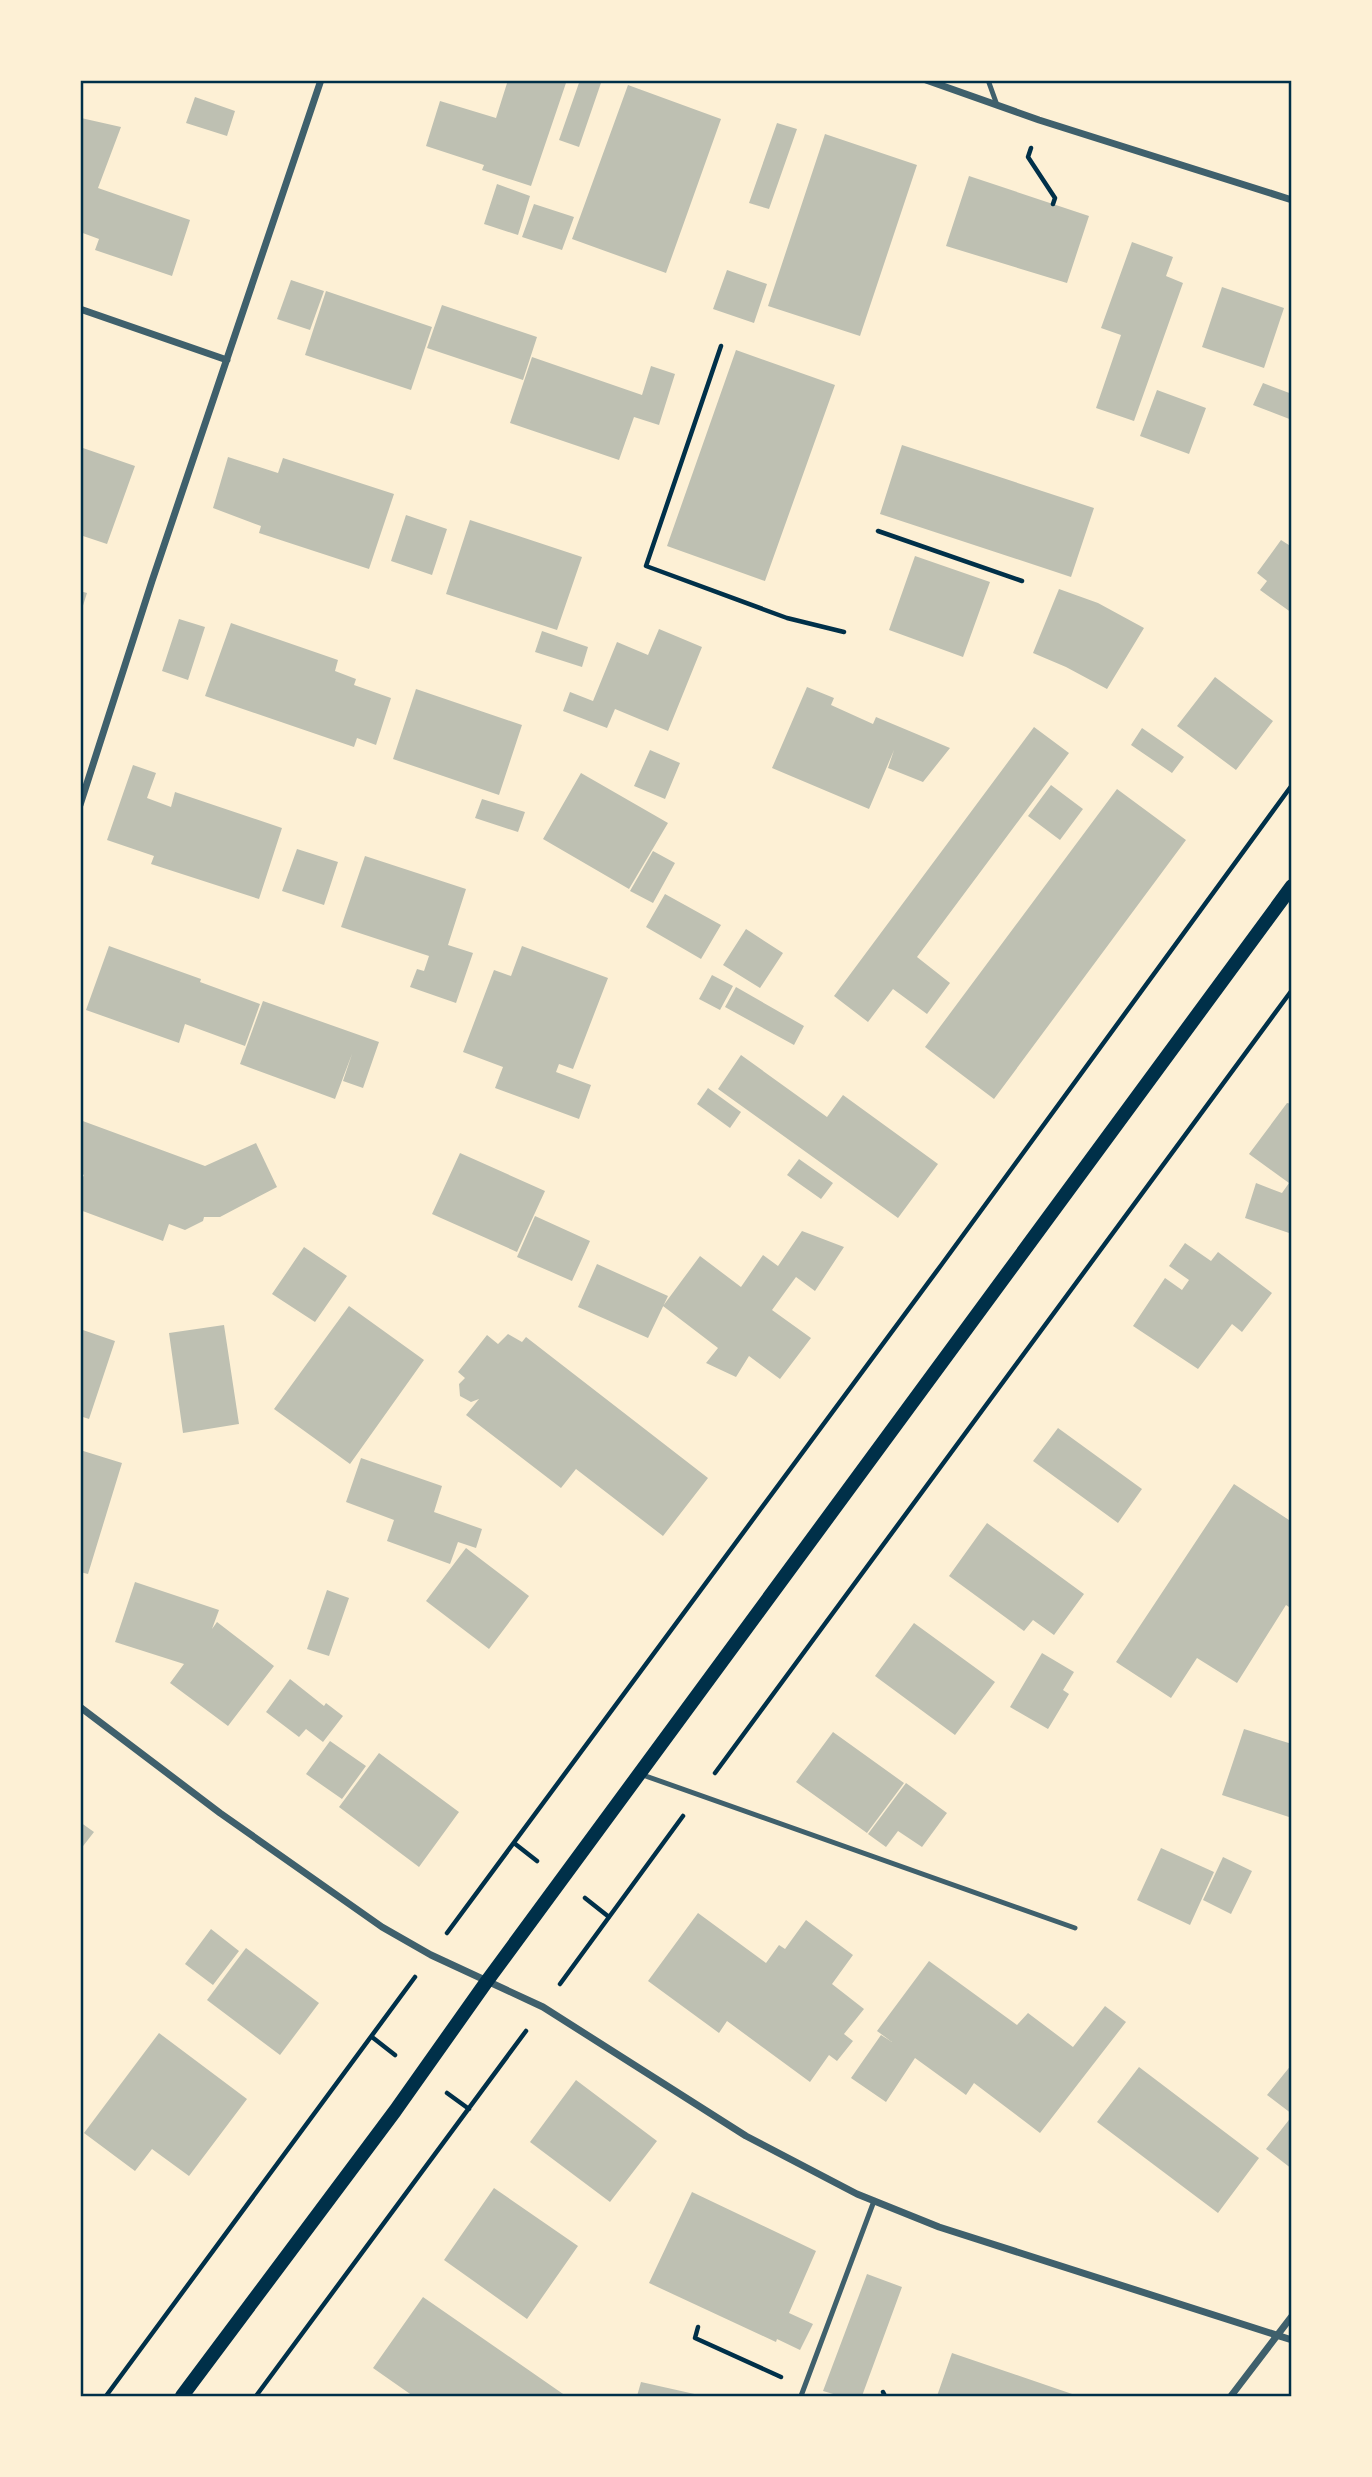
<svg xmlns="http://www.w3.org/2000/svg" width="1372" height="2477" viewBox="0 0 1372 2477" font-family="Inter,sans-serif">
<rect width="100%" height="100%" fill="#fdf0d5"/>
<path fill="#bec0b2" d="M 508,80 L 567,80 L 531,186 L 482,170 L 484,165 L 426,146 L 440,101 L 496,118 Z
M 580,80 L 602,80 L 579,147 L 559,140 Z
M 628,85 L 721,119 L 666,273 L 572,239 Z
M 195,97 L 235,111 L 227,136 L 186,123 Z
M 81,118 L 121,127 L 98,188 L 190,220 L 172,276 L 95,250 L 99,239 L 80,232 Z
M 777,123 L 797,129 L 769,209 L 749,203 Z
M 825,134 L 917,165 L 860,336 L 768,306 Z
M 969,176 L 1089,216 L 1067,283 L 946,246 Z
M 497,184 L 530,196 L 518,235 L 484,224 Z
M 534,204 L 574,217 L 562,250 L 522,237 Z
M 1132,242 L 1173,257 L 1166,276 L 1183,283 L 1134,421 L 1096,408 L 1121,335 L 1101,328 Z
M 727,270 L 767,284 L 754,323 L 713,309 Z
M 291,280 L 324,291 L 310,330 L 277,319 Z
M 1222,287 L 1284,308 L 1264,368 L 1202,347 Z
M 326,291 L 432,327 L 411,390 L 305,355 Z
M 442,305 L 537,337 L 523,380 L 427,348 Z
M 736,350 L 835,385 L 765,581 L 667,546 Z
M 532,357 L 642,395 L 651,366 L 675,374 L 659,425 L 634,417 L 619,460 L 510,423 Z
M 1263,383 L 1292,394 L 1292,420 L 1253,405 Z
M 1157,390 L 1206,408 L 1189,454 L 1140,436 Z
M 902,445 L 1094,508 L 1071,577 L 880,514 Z
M 80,447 L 135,466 L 107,544 L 80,535 Z
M 228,457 L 278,473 L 283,458 L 394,494 L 369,569 L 259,533 L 261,526 L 213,508 Z
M 406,515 L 447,529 L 432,575 L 391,561 Z
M 470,520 L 582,557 L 557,630 L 446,594 Z
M 1281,540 L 1292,547 L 1292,613 L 1260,590 L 1267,581 L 1257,573 Z
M 915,556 L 990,582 L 963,657 L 889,630 Z
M 1059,589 L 1098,603 L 1144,628 L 1107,689 L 1066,667 L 1033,653 Z
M 80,591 L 87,593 L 81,612 L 80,612 Z
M 179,619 L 205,627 L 188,680 L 162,671 Z
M 231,623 L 338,660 L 335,671 L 356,679 L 354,685 L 391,698 L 376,745 L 357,738 L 354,747 L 205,696 Z
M 659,629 L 702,647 L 668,731 L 615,709 L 607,728 L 563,711 L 570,692 L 593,701 L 617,642 L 648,655 Z
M 542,631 L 588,647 L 582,667 L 535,652 Z
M 1215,677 L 1273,721 L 1236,770 L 1177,726 Z
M 807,687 L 834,698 L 831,705 L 873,724 L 876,717 L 950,748 L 923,782 L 888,768 L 894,750 L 869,809 L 772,768 Z
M 416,689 L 522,725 L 499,795 L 393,759 Z
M 1034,727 L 1069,753 L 917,957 L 950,983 L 927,1014 L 893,989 L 868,1022 L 834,996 Z
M 1142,728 L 1184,757 L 1172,773 L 1131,745 Z
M 650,750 L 680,763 L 665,799 L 634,786 Z
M 133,765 L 156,773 L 147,798 L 171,807 L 175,792 L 282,828 L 259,899 L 151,864 L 154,856 L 107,840 Z
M 581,773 L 668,823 L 629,889 L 543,839 Z
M 1051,785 L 1083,809 L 1060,840 L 1028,816 Z
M 1117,789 L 1186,840 L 994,1099 L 925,1047 Z
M 482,799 L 525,812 L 518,832 L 475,818 Z
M 297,849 L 338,862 L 324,905 L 282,891 Z
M 653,851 L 675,863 L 653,903 L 630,891 Z
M 365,856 L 466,889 L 448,945 L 473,953 L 456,1003 L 410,987 L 417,969 L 424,971 L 429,956 L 341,927 Z
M 665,894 L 721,925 L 701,959 L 646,927 Z
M 746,929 L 783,953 L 760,988 L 723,965 Z
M 109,946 L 201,979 L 200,982 L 260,1004 L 245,1046 L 185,1024 L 179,1043 L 86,1010 Z
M 522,946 L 608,978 L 573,1069 L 559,1064 L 556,1072 L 591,1085 L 579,1119 L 495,1088 L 503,1067 L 463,1052 L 494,970 L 511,976 Z
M 712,975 L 733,986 L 720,1010 L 699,999 Z
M 736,987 L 804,1026 L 794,1045 L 725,1007 Z
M 263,1001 L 379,1042 L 363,1088 L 343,1081 L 352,1054 L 335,1099 L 240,1064 Z
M 741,1055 L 827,1117 L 843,1095 L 938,1164 L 898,1218 L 718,1089 Z
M 708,1088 L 741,1112 L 730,1128 L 697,1104 Z
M 1287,1103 L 1292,1104 L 1292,1234 L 1245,1218 L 1256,1183 L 1282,1193 L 1289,1183 L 1249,1154 Z
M 80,1120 L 205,1166 L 256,1143 L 277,1187 L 220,1217 L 204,1217 L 203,1221 L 185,1230 L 169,1224 L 163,1241 L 80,1210 L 80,1183 L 84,1175 L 80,1173 Z
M 460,1153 L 545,1191 L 517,1252 L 432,1214 Z
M 799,1159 L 833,1183 L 821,1199 L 787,1175 Z
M 535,1216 L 590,1241 L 572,1281 L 517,1257 Z
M 802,1231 L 844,1247 L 815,1291 L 796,1277 L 772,1310 L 811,1338 L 780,1379 L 749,1356 L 736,1377 L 706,1363 L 718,1348 L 663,1306 L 700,1256 L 741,1287 L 763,1255 L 778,1266 Z
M 1185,1243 L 1211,1261 L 1218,1252 L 1272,1293 L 1242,1332 L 1232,1324 L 1198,1369 L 1133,1326 L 1165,1278 L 1182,1290 L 1189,1280 L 1169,1266 Z
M 304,1247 L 347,1276 L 315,1322 L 272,1294 Z
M 597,1264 L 668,1296 L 648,1338 L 578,1307 Z
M 349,1306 L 424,1360 L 350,1464 L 274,1409 Z
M 224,1325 L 239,1424 L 183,1433 L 169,1333 Z
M 80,1329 L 115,1341 L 89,1419 L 80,1416 Z
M 508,1334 L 522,1342 L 526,1337 L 708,1478 L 663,1536 L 576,1469 L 561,1488 L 466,1415 L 479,1399 L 471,1402 L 460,1396 L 459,1384 L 465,1378 L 458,1372 L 487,1335 L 498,1344 Z
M 1058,1428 L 1142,1489 L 1118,1523 L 1033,1461 Z
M 80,1450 L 122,1463 L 88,1574 L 80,1572 Z
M 361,1458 L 442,1486 L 434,1512 L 482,1529 L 476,1548 L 458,1542 L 450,1564 L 387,1541 L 394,1520 L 346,1502 Z
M 1234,1484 L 1292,1522 L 1292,1609 L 1286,1605 L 1237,1683 L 1197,1658 L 1171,1698 L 1116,1662 Z
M 987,1523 L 1084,1594 L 1054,1635 L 1033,1620 L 1024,1631 L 949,1576 Z
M 466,1548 L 529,1596 L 489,1649 L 426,1601 Z
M 135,1582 L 219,1610 L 212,1629 L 217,1622 L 274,1666 L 228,1726 L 170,1683 L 184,1664 L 115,1642 Z
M 327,1590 L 349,1598 L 329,1656 L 307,1649 Z
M 914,1623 L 995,1682 L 955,1735 L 875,1676 Z
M 1042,1653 L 1074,1672 L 1063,1690 L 1069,1694 L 1048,1729 L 1010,1707 Z
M 290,1679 L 324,1706 L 326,1703 L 343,1716 L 323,1742 L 306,1729 L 299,1737 L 266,1712 Z
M 1244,1729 L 1292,1744 L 1292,1818 L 1222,1795 Z
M 833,1732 L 904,1783 L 867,1833 L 796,1782 Z
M 330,1741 L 366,1766 L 342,1799 L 306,1774 Z
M 379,1753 L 459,1812 L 419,1867 L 339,1807 Z
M 906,1783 L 947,1813 L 922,1847 L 898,1831 L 886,1847 L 868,1834 Z
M 80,1822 L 94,1832 L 80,1850 Z
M 1161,1848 L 1214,1872 L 1190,1925 L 1137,1900 Z
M 1223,1857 L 1252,1871 L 1231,1914 L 1203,1900 Z
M 698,1913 L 766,1963 L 779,1945 L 785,1949 L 806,1920 L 853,1955 L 832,1984 L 864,2009 L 844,2034 L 853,2041 L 837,2061 L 829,2055 L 810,2082 L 727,2021 L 719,2033 L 648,1981 Z
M 211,1929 L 239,1951 L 213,1985 L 185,1964 Z
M 246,1948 L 319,2003 L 280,2055 L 207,2000 Z
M 929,1961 L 1017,2025 L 1028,2013 L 1073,2047 L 1105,2006 L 1126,2022 L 1040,2133 L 974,2083 L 966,2095 L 915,2058 L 886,2102 L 851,2078 L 881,2035 L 892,2042 L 877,2031 Z
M 159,2033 L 247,2099 L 189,2176 L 152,2149 L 135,2171 L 84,2133 Z
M 1292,2064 L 1292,2114 L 1267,2095 Z
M 1139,2067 L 1259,2158 L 1218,2213 L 1097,2122 Z
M 576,2080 L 657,2141 L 610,2202 L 530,2142 Z
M 1292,2116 L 1292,2169 L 1266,2149 Z
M 494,2188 L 578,2246 L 527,2319 L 444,2260 Z
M 692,2192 L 816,2251 L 789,2313 L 813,2324 L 800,2350 L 777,2339 L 776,2342 L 649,2283 Z
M 867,2274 L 902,2287 L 862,2396 L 840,2396 L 823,2391 Z
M 423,2297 L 566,2396 L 413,2396 L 373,2368 Z
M 952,2353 L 1078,2396 L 937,2396 Z
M 641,2382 L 699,2395 L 699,2396 L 637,2396 Z"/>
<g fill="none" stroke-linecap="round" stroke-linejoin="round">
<path stroke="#003049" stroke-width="4.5" d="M 1031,148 L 1028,157 L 1055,198 L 1053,204
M 721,346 L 646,566 L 787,618 L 844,632
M 878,531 L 1022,581
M 715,1773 L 1292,990
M 514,1843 L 537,1861
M 585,1898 L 609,1917
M 447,1933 L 942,1264 L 1292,785
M 560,1984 L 683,1816
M 372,2037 L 395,2055
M 447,2093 L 469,2109
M 698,2327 L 695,2338 L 781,2377
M 883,2392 L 885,2396
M 106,2396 L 415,1977
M 256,2396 L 526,2031"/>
<path stroke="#3f606c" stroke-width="5" d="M 988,80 L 997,105
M 640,1774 L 1075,1928
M 801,2396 L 874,2201"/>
<path stroke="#3f606c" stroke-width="7" d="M 926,80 L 1039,120 L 1292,200
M 80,309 L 227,360
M 80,805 L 152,581 L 321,80
M 80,1707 L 220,1813 L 382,1927 L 431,1955 L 543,2007 L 746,2136 L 857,2194 L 939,2227 L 1292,2340
M 1231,2396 L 1292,2316"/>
<path stroke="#003049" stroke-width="14" d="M 182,2396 L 395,2111 L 487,1981 L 1292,886"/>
</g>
<rect width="1372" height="2477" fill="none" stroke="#fdf0d5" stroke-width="164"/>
<rect x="82" y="82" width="1208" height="2313" fill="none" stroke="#003049" stroke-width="2.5"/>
</svg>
